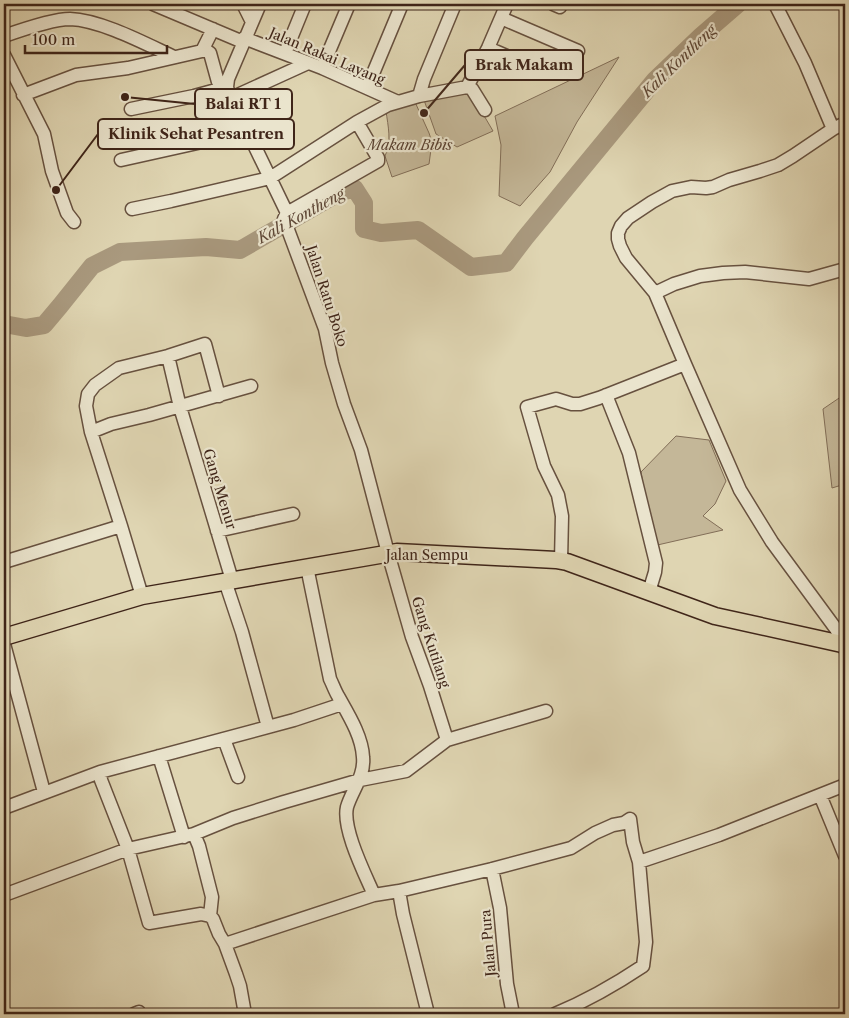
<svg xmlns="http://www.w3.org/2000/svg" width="849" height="1018" viewBox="0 0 849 1018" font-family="'Libre Caslon Text',serif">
<rect width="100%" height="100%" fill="#dfd5b2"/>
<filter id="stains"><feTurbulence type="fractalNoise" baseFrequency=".004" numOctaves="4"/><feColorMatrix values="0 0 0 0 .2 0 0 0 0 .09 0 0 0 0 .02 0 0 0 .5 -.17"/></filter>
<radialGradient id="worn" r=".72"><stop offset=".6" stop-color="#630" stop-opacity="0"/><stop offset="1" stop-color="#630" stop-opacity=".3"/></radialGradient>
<path fill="#c4b798" stroke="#826e58" d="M 619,57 L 577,122 L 550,172 L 520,206 L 499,196 L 501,145 L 495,116 Z
M 469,90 L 493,131 L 457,147 L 436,134 L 424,100 Z
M 415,102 L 429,133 L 432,142 L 429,164 L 392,177 L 385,156 C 392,142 388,126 386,111 Z
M 845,394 L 845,484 L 832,488 L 823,409 Z
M 676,436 L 709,440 L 726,481 L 715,504 L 703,516 L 723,530 L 653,546 L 641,472 Z"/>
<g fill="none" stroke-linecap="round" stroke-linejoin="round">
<path stroke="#a9997e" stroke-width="18" d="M 4,324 L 26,328 L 44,325 L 60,306 L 92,266 L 120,252 L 206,247 L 240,250 L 342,191 L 355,189 L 364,203 L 364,229 L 381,233 L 418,230 L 471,267 L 506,263 L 525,238 L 655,80 L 701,36 L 738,4"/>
<defs>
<path id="minor" d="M 153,4 L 243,42
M 243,4 L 252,22
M 260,4 L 228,79 L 227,87 L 228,91 L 287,213 L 284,219 L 325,329 L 332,363 L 344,404 L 361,450 L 388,553 L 412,637 L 430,686 L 447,740
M 553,4 L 560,7
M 775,4 L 805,63 L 833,129 L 793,156 L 778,165 L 760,171 L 729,180 L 713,187 L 706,188 L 691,187 L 672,191 L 652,202 L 628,218 L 621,226 L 618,233 L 618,239 L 620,246 L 626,258 L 655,293 L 685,364 L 740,490 L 772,542 L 836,629 L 840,636 L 842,644
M 501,18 L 578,51
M 213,29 L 202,51 L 207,51 L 210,53 L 218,82 L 227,85
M 4,36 C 21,30 53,19 70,19 C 101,20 146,44 174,57
M 244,38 L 322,68 L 398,102
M 488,48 L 537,69
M 285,53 L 305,4
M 4,55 L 44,134 L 52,171 L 67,213 L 74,222
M 322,68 L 349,4
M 467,87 L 472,89 L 485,110
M 367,88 L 402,4
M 23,95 L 76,75 L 128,68 L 202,51
M 419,96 L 467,87 L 488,48 L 507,4
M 231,98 L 308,63
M 131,109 L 194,96 L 227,87
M 833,129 L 845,123
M 121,160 L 247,132
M 132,209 L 171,201 L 270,178 L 357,122 L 388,105 L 419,96 L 424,79 L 455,4
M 287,213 L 378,161 L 378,158 L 357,122
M 655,293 L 674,284 L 700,276 L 723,273 L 745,272 L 809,279 L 845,269
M 168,356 L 180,407 L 232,580
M 606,395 L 629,453 L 656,563 L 655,572 L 649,592
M 91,432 L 111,424 L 149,415 L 251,386
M 217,531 L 293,514
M 561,561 L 562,516 L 558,495 L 544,466 L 527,407 L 556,399 L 572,404 L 580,404 L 599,398 L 685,364
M 4,562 L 121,526
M 307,567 L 330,679 C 333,685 335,691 338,696 C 348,714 362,736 363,757 C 365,776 352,790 347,807 C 342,829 365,874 374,895 L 399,891 L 492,869 L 571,848 L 595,833 L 613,825 L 624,823 L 630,819 L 633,842 L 639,862 L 643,908 L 646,942 L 643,966 C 616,984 584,1002 555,1014
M 225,581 L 242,632 L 268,727
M 142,596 L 121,526 L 91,432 L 86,406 L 88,394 L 95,385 L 119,368 L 168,356 L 205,344 L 219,396
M 4,644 L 44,792
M 224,739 L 238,777
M 159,756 L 184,837
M 100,772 L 294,720 L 342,704
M 820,795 L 845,856
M 4,808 L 100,772 L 101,780 L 128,849 L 149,923 L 201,914 L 210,916 L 213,919 L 219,934 L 225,944 L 236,974 L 240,986 L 245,1014
M 194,834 L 233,818 L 284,802 L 360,780 L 406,771 L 447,740 L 546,711
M 639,862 L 719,835 L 845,785
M 492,869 L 500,908 L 507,984 L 513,1014
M 399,891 L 403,914 L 428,1014
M 4,895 L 128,849 L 194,834 L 199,846 L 212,897 L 210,916
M 225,944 L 374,895
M 134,1014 L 139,1012"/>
<path id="major" d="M 4,637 L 142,596 L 397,552 L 556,560 L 567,562 L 715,616 L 842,644 L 845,646"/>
</defs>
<use href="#minor" stroke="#67513f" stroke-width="15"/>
<use href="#major" stroke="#3f2519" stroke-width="19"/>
<use href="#minor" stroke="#eae4cd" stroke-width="12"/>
<use href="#major" stroke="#dfd5b2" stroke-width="16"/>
</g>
<g text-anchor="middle" stroke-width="4.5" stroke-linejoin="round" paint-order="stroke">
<g font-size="14" fill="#3f2519" stroke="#eae4cd">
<text transform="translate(327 56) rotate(23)" y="5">Jalan Rakai Layang</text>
<text transform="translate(327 296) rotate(72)" y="5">Jalan Ratu Boko</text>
<text transform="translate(220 489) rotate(73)" y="5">Gang Menur</text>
<text x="427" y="560">Jalan Sempu</text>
<text transform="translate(431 642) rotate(72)" y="5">Gang Kutilang</text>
<text transform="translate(488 943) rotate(-95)" y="5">Jalan Pura</text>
</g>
<g font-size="14" font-style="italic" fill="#5a4232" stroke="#eae4cd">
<text x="410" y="150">Makam Bibis</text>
</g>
<g font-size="15" font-style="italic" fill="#5f4837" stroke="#eae4cd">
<text transform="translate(679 61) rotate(-44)" y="5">Kali Kontheng</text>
<text transform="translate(301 216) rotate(-29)" y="5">Kali Kontheng</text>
</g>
</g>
<path fill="none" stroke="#3f2519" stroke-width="2" d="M424 113L465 65M125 97L195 104M56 190L98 134"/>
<g fill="#3f2519" stroke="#eae4cd" stroke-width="2">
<circle cx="424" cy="113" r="5"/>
<circle cx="125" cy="97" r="5"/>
<circle cx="56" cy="190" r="5"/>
</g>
<g fill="#eae4cd" stroke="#3f2519" stroke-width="2">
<rect x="465" y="50" width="118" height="30" rx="5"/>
<rect x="195" y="89" width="97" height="30" rx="5"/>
<rect x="98" y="119" width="196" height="30" rx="5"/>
</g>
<g font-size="15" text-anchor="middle" font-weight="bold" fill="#3f2519">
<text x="524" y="70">Brak Makam</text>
<text x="243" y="109">Balai RT 1</text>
<text x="196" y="139">Klinik Sehat Pesantren</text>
</g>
<rect width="849" height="1018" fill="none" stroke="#dfd5b2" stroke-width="20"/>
<rect x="5" y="5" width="839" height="1008" fill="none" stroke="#3f2519" stroke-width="2.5"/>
<rect x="10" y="10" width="829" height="998" fill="none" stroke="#3f2519"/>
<path d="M25 45v8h142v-8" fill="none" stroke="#3f2519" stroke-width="2.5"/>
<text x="32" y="45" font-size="15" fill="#3f2519" stroke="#eae4cd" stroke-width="4" paint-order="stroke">100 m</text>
<rect width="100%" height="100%" filter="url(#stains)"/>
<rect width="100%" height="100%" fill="url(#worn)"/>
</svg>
